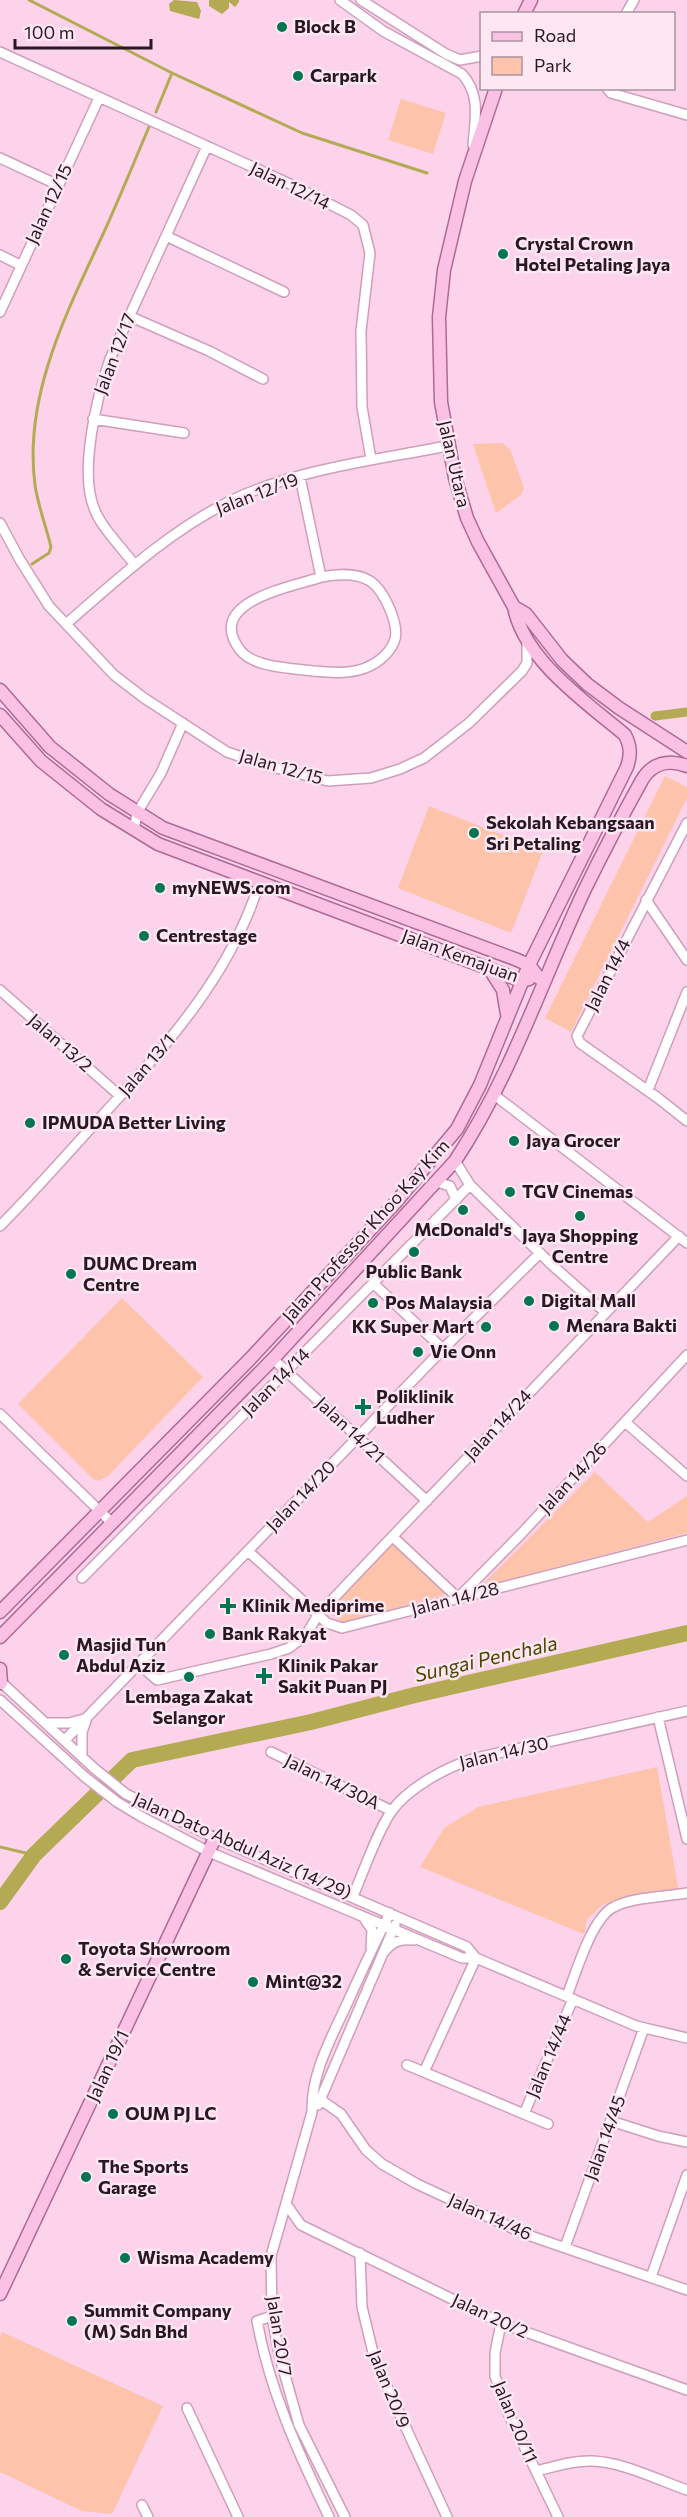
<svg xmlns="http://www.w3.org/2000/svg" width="687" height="2517" viewBox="0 0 687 2517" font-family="Commissioner,sans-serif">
<rect width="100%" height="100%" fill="#fcd3eb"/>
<path fill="#fec3ab" d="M 401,99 L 446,113 L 433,154 L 388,140 Z
M 502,443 L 510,449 L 524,488 L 521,495 L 496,513 L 473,444 Z
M 665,776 L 687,787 L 687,798 L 571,1032 L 545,1018 Z
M 429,806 L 543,851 L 511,933 L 398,888 Z
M 122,1298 L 203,1377 L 108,1476 L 99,1481 L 93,1479 L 18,1404 Z
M 595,1472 L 648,1522 L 687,1496 L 687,1533 L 480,1587 Z
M 393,1543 L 446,1594 L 344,1623 L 327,1612 Z
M 657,1767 L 679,1892 L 602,1905 L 587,1920 L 584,1934 L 420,1867 L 444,1828 L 478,1807 Z
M 2,2332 L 163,2406 L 112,2514 L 82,2511 L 0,2472 L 0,2337 Z"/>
<path fill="#b4aa54" d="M 174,0 L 197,2 L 201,11 L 199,19 L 170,11 L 169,4 Z
M 209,0 L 239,0 L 239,2 L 235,7 L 229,2 L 229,8 L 222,14 L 209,6 Z"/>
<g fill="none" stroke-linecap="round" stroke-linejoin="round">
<path stroke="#b4aa54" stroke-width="3" d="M 29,0 L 172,73 L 302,133 L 427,173
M 156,112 L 172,73
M 32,564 L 49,553 L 51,547 C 46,526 38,506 35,485 C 23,395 68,310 104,232 C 120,197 134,162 149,127
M 0,1847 L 34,1855"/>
<path stroke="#b4aa54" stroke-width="9" d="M 655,716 L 687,712"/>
<path stroke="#b4aa54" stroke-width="16" d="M 0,1902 L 34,1855 L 132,1760 L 311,1722 L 415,1695 L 687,1633"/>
<defs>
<path id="minor" d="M 340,0 L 383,31 L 462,74 C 481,95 475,119 473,145
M 361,0 L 446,54 L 460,60 L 482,56
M 626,14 L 634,0
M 0,52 L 290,184 L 351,215 L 363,225 L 370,253 L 361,331 L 362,407 L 371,459
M 607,88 L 611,93 L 687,115
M 0,158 L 58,185
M 166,236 L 284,292
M 0,255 L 20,265
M 0,312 L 99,98
M 129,316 L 209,351 L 263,379
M 93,419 L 184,433
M 300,477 L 321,577 C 293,587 203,601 240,650 C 252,665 278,667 295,669 C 315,671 339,675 359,670 C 374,666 388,656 394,642 C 401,627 384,590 370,581 C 356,572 337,574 321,577
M 0,523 L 20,560 L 49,606 L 114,675 L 144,698 L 227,752 L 268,766 L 328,781 L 371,778 L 400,769 L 424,758 L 469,723 L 522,671 L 527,663 L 527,642
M 134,564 C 122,548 100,526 94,508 C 79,471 97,396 110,359 L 207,146
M 66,624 C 118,579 168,532 230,501 C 297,469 376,460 447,446
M 687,823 L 577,1036 L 580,1043 L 658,1098 L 687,1121
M 134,830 L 137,813 L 161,773 L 183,723
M 646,900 L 687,960
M 0,990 L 120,1096
M 648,1090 L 687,992
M 493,1094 L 687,1243
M 455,1161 L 470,1185 L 552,1265 L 605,1312
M 437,1182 L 450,1186 L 456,1200
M 0,1226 C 35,1191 67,1154 100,1118 C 166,1046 231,975 260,881
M 373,1283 L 443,1349
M 273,1359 L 427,1501
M 0,1414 L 112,1523
M 625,1422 L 687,1476
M 393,1537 L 458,1598 L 522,1533 L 687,1355
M 248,1551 L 327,1623 L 342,1628 L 687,1540
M 82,1578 L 470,1185
M 139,1664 L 157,1680 L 271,1654 L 289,1648 L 306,1635 L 318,1615 L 349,1582 L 679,1236
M 0,1681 L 95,1769 L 126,1794 L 215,1838 L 467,1947 L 476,1958
M 0,1700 L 85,1777 L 117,1802 L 142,1817 L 209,1852 L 462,1958 L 476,1958 L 636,2026 L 687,2038
M 658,1717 L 687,1839
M 46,1723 L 69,1723 L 84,1719
M 65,1740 L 443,1349 L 540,1253
M 271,1752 L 392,1811
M 82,1756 L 82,1732 L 86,1721
M 353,1896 C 364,1871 376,1834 391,1812 C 408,1787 449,1766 476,1758 L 687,1711
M 364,1918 L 372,1930 L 371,1947
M 385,1951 C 393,1941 401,1939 414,1940
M 567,1996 C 576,1973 592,1917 614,1907 C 632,1897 666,1897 687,1893
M 407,2065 L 548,2124
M 424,2072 L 476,1958
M 321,2100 L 341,2114 L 366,2150 L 382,2164 L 417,2184 L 525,2234 L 687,2290
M 318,2105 L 395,1925
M 524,2114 L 573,1999
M 611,2121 L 658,2136 L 687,2142
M 286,2204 L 301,2225 L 501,2323 L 687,2390
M 565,2247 L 644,2028
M 360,2253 L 362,2307 L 375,2361 L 447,2517
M 651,2277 L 687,2175
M 272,2316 L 257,2321 C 270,2392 298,2452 329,2517
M 501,2323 L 495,2353 L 495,2376 L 509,2415 L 558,2517
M 187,2408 L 238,2517
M 536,2471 C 554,2467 573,2460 592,2461 C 623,2462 658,2480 687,2490
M 142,2505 L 148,2517
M 345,2517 L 299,2425 L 279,2354 L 272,2316 L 271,2256 L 312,2112 C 311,2075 330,2040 346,2006 C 360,1975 374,1944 390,1913"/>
<path id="major" d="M 524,14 L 531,0
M 496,88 L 465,181 L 444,270 L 439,317 L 441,402 L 455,478 L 467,518 L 478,542 L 514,607 L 526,614 L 562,660 L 587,684 L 619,708 L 687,752
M 0,690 L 50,747 L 109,794 L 163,828 L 515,959 L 529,965 L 539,978
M 0,715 L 41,761 L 101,809 L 158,844 L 522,981 L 529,979
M 489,968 L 503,990 L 507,1014
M 0,1612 L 250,1359 L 396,1202 L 457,1129 L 480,1085 L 529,965 L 627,767 C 631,755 631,747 625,735 C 586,702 524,660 514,607
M 0,1637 L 273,1359 L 455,1161 C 511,1077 542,980 585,889 C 603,852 622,816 642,780 C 652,763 669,759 687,766
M 0,1669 L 1,1683
M 0,2294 L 215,1838"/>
</defs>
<use href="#minor" stroke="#cf9ebb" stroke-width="12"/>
<use href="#major" stroke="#ae6a94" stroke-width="15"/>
<use href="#minor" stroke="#fff" stroke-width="9"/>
<use href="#major" stroke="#fac1e4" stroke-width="12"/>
</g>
<g fill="#037651" stroke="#fce7f3" stroke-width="2">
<circle cx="282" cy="27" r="6"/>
<circle cx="298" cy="76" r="6"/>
<circle cx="503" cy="254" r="6"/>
<circle cx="474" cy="833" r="6"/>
<circle cx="160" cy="888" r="6"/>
<circle cx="144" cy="936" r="6"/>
<circle cx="30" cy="1123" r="6"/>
<circle cx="514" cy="1141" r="6"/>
<circle cx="510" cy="1192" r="6"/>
<circle cx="463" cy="1210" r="6"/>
<circle cx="580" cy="1216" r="6"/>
<circle cx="414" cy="1252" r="6"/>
<circle cx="71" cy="1274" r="6"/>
<circle cx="529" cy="1301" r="6"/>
<circle cx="373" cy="1303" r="6"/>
<circle cx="554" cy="1326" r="6"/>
<circle cx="486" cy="1327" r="6"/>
<circle cx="418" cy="1352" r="6"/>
<path d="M360 1398h6v6h6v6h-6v6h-6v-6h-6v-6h6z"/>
<path d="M225 1597h6v6h6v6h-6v6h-6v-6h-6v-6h6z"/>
<circle cx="210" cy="1634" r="6"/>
<circle cx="64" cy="1655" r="6"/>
<path d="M261 1667h6v6h6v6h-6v6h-6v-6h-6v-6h6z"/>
<circle cx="189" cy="1677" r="6"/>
<circle cx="66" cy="1959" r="6"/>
<circle cx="253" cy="1982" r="6"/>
<circle cx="113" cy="2114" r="6"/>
<circle cx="86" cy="2177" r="6"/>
<circle cx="125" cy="2258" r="6"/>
<circle cx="72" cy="2321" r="6"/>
</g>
<g text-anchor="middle" stroke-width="5" stroke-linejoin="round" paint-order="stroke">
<g font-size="18" font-weight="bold" fill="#291722" stroke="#fce7f3" text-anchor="start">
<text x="294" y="33">Block B</text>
<text x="310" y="82">Carpark</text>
<text x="515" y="250">Crystal Crown<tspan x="515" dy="21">Hotel Petaling Jaya</tspan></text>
<text x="486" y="829">Sekolah Kebangsaan<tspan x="486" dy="21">Sri Petaling</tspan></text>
<text x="172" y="894">myNEWS.com</text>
<text x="156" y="942">Centrestage</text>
<text x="42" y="1129">IPMUDA Better Living</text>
<text x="526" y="1147">Jaya Grocer</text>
<text x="522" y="1198">TGV Cinemas</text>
<text x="463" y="1236" text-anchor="middle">McDonald's</text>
<text x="580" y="1242" text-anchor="middle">Jaya Shopping<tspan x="580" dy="21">Centre</tspan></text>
<text x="83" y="1270">DUMC Dream<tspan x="83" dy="21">Centre</tspan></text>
<text x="414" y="1278" text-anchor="middle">Public Bank</text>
<text x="541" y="1307">Digital Mall</text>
<text x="385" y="1309">Pos Malaysia</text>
<text x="566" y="1332">Menara Bakti</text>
<text x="474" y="1333" text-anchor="end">KK Super Mart</text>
<text x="430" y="1358">Vie Onn</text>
<text x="376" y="1403">Poliklinik<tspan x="376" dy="21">Ludher</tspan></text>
<text x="242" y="1612">Klinik Mediprime</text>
<text x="222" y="1640">Bank Rakyat</text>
<text x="76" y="1651">Masjid Tun<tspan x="76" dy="21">Abdul Aziz</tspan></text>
<text x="278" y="1672">Klinik Pakar<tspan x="278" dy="21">Sakit Puan PJ</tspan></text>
<text x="189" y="1703" text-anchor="middle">Lembaga Zakat<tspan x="189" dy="21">Selangor</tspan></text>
<text x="78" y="1955">Toyota Showroom<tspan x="78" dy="21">&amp; Service Centre</tspan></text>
<text x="265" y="1988">Mint@32</text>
<text x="125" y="2120">OUM PJ LC</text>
<text x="98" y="2173">The Sports<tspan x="98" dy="21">Garage</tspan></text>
<text x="137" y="2264">Wisma Academy</text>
<text x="84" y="2317">Summit Company<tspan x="84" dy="21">(M) Sdn Bhd</tspan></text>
</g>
<g font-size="18" fill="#291722" stroke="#fce7f3">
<text transform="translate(290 186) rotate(26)" y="6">Jalan 12/14</text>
<text transform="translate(49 204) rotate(-65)" y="6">Jalan 12/15</text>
<text transform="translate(115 354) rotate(-69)" y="6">Jalan 12/17</text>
<text transform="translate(454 464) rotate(77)" y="6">Jalan Utara</text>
<text transform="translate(257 494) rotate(-21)" y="6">Jalan 12/19</text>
<text transform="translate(281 767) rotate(16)" y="6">Jalan 12/15</text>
<text transform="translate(460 956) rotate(20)" y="6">Jalan Kemajuan</text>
<text transform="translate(608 975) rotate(-63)" y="6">Jalan 14/4</text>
<text transform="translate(60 1043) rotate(41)" y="6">Jalan 13/2</text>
<text transform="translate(147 1065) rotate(-49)" y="6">Jalan 13/1</text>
<text transform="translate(366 1231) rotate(-48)" y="6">Jalan Professor Khoo Kay Kim</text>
<text transform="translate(276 1382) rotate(-45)" y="6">Jalan 14/14</text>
<text transform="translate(498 1425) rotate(-47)" y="6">Jalan 14/24</text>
<text transform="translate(350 1430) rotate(43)" y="6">Jalan 14/21</text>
<text transform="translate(573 1478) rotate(-47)" y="6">Jalan 14/26</text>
<text transform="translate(301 1496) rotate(-46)" y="6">Jalan 14/20</text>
<text transform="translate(455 1599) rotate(-14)" y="6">Jalan 14/28</text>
<text transform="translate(504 1753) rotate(-13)" y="6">Jalan 14/30</text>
<text transform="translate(332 1782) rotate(26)" y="6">Jalan 14/30A</text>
<text transform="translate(242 1846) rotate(24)" y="6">Jalan Dato Abdul Aziz (14/29)</text>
<text transform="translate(549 2056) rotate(-67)" y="6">Jalan 14/44</text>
<text transform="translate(108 2066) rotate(-65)" y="6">Jalan 19/1</text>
<text transform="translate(605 2138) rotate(-70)" y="6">Jalan 14/45</text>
<text transform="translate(490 2217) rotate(24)" y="6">Jalan 14/46</text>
<text transform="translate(490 2316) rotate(25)" y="6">Jalan 20/2</text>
<text transform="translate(279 2336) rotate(81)" y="6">Jalan 20/7</text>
<text transform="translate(389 2389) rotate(68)" y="6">Jalan 20/9</text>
<text transform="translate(515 2422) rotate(67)" y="6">Jalan 20/11</text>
</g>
<g font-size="20" font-style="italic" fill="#4e4700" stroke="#fce7f3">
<text transform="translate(486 1659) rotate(-13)" y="7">Sungai Penchala</text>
</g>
</g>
<rect x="480" y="12" width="195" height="78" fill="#fce7f3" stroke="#a8949f" stroke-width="1.5"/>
<rect x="492" y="32" width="30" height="9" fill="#fac1e4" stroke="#a8949f" stroke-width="1.5"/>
<text x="534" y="42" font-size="18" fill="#291722">Road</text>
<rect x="492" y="57" width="30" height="18" fill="#fec3ab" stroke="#a8949f" stroke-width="1.5"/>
<text x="534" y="72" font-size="18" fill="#291722">Park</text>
<path d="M15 39v9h136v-9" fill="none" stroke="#291722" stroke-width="3"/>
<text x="24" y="39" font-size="18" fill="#291722" stroke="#fce7f3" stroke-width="4.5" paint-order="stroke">100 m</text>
</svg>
